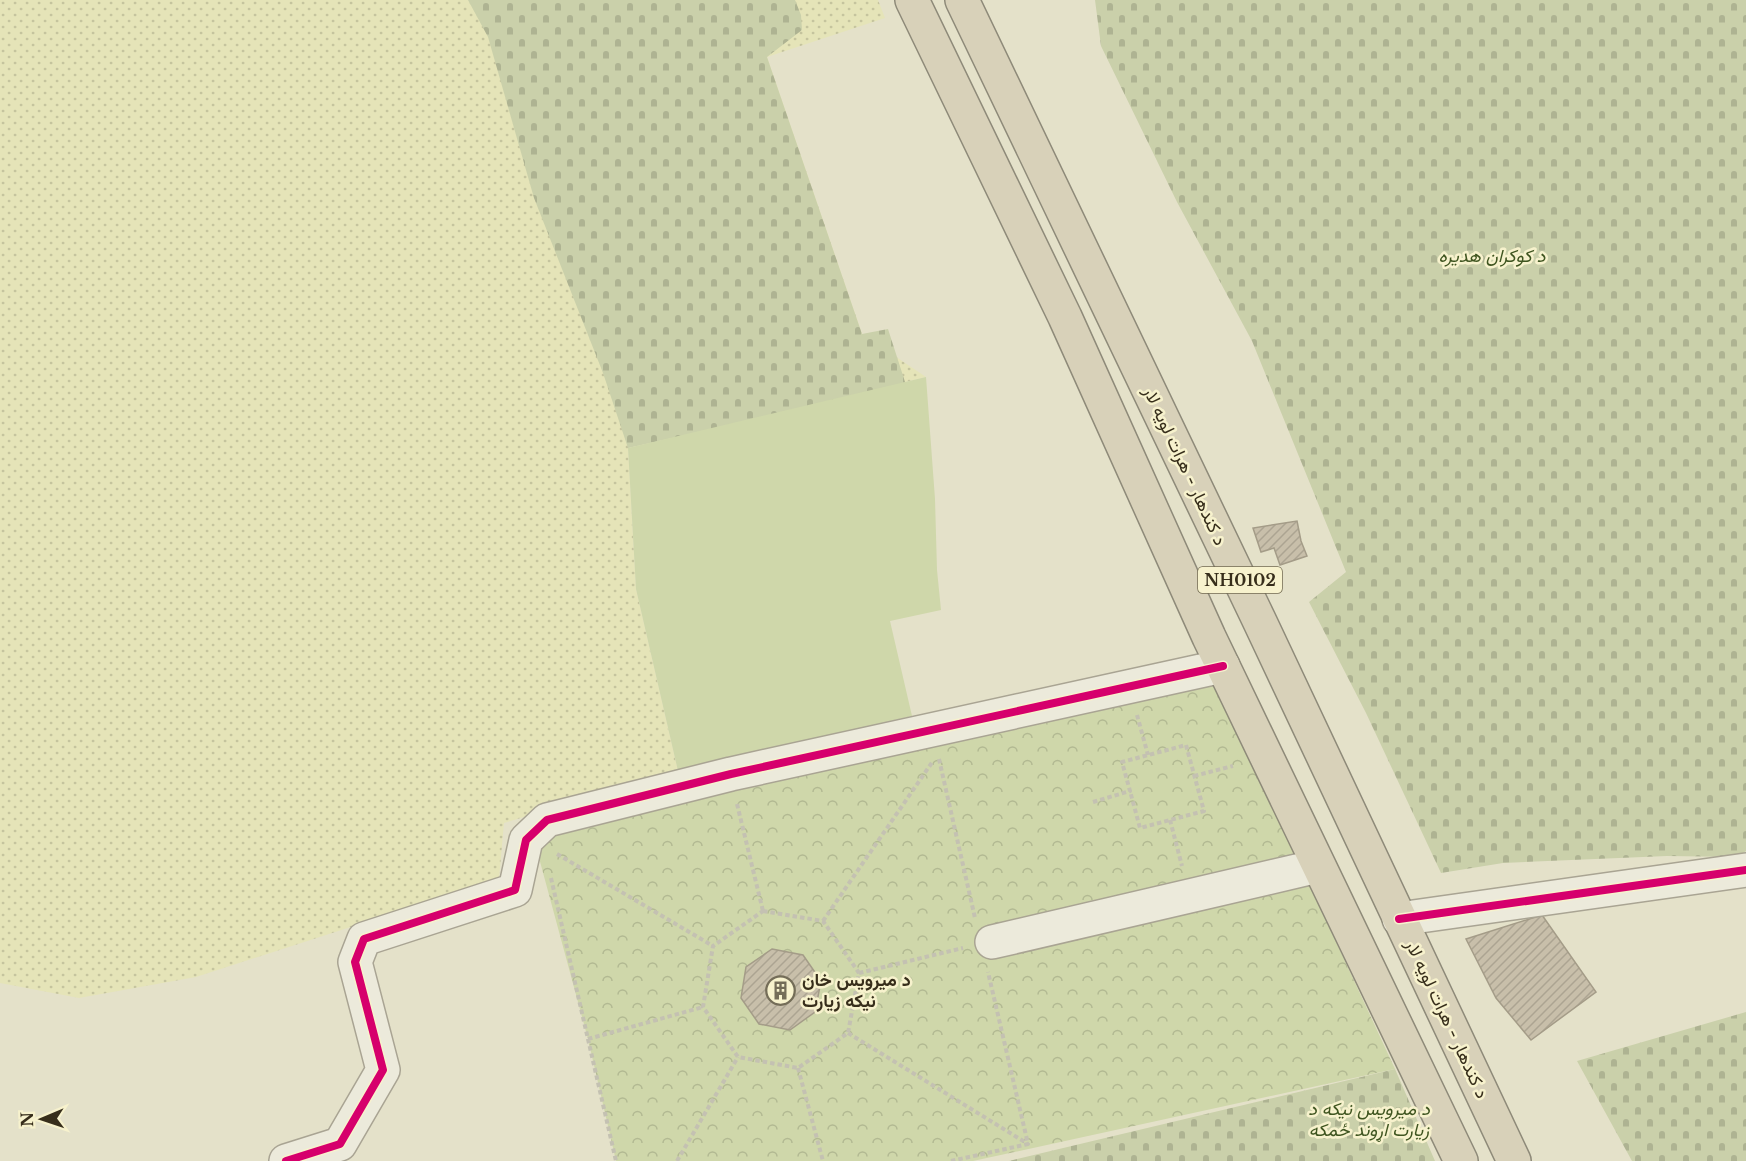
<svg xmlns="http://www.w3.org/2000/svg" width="1746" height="1161" viewBox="0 0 1746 1161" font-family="'Libre Baskerville',Vazirmatn,serif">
<defs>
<pattern id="farmland-dots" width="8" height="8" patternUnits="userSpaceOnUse" patternTransform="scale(1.5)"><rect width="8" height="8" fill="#e5e4b8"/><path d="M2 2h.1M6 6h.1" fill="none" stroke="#c5c49e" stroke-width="1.8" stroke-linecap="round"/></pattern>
<pattern id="cemetery-stones" width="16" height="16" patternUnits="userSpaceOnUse" patternTransform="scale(1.5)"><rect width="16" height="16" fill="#cad0aa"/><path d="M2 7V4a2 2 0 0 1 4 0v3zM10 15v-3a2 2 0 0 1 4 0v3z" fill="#aeb392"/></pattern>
<pattern id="park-crowns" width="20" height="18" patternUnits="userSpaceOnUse" patternTransform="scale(1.5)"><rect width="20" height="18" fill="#cfd7aa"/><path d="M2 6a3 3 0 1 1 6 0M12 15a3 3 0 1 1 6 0" fill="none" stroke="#b2b992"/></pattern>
<pattern id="building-hatch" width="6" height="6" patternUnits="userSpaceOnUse" patternTransform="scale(1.5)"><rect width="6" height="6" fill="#c8bfaa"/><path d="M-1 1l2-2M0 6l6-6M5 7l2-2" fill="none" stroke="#aca492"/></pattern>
</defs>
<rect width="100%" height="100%" fill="#e4e1c9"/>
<path fill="url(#farmland-dots)" d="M 0,0 L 878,0 L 885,18 L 767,57 L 862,334 L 926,377 L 628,448 L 636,589 L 678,771 L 504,823 L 499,879 L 196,977 L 79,998 L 0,983 Z"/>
<path fill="url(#cemetery-stones)" d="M 468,0 L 795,0 L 801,15 L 802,30 L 767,57 L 862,334 L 888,329 L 906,385 L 628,448 L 603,373 L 534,198 L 488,37 Z
M 1095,0 L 1746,0 L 1746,851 L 1738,857 L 1667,856 L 1503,863 L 1441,873 L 1366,713 L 1309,602 L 1346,572 L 1252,341 L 1177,202 L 1101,46 Z
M 1746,1012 L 1746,1161 L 1632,1161 L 1577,1061 Z
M 1395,1069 L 1435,1161 L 1009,1161 Z"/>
<path fill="url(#park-crowns)" d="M 1211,672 L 1395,1069 L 973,1161 L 616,1161 L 588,1039 L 532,832 Z"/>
<path fill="#cfd7aa" d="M 926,377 L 935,499 L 937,570 L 941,610 L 890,621 L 912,716 L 678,771 L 636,589 L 628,448 Z"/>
<path fill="url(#building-hatch)" stroke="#a49c88" stroke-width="1.5" d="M 1297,521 L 1301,541 L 1307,556 L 1280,565 L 1274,548 L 1261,552 L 1253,528 Z
M 1542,915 L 1596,992 L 1531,1040 L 1496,998 L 1466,939 Z
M 772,949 L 803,955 L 821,981 L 815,1012 L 790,1030 L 759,1024 L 741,998 L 746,967 Z"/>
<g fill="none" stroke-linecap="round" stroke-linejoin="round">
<defs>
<path id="minor" d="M 1399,919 L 1746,870
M 992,942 L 1318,866
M 286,1161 L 340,1144 L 383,1070 L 355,962 L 364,939 L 515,890 L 526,840 L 547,820 L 731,774 L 1223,666"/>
<path id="highway" d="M 912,0 L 1065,317 L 1209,637 L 1461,1161
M 962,0 L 1260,622 L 1514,1161"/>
</defs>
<use href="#minor" stroke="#a9a493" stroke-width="36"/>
<use href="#highway" stroke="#8e8a79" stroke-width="36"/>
<path stroke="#c4c1b2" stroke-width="4" stroke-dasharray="4.5 3" stroke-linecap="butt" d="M 1137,715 L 1148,755
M 939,759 L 975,918
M 1194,776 L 1233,766
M 1093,802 L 1130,791 L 1122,762 L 1186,745 L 1204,811 L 1140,828 L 1130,791
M 737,804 L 763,911
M 1170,820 L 1182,866
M 557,854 L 713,946
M 551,878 L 616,1161
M 763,911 L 823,921 L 859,973 L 848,1033 L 798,1068 L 738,1057 L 703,1007 L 713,946 Z
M 823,921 L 933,761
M 859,973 L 963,948
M 848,1033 L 1028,1144
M 588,1039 L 703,1007
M 798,1068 L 823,1161
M 677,1161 L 738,1057
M 951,1161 L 1028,1144 L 988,972"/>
<use href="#minor" stroke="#eceadb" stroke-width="33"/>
<use href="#highway" stroke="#d8d1b9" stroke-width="33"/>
<defs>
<path id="cycleway" d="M 1399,919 L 1746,870
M 286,1161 L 340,1144 L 383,1070 L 355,962 L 364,939 L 515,890 L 526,840 L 547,820 L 731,774 L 1223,666"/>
</defs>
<use href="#cycleway" stroke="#f7f2cd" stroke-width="11"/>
<use href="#cycleway" stroke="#d6006c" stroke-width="8"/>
</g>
<defs>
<symbol id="building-ring" viewBox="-11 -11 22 22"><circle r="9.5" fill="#f7f2cd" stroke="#746d58" stroke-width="1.5"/><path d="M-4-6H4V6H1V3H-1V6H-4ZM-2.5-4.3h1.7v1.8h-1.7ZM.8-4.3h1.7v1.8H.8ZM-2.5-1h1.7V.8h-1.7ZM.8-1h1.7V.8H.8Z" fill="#746d58"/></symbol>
</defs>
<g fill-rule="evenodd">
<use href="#building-ring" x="764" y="974" width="33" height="33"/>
</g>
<g text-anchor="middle" stroke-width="5" stroke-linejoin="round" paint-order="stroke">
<rect fill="#f7f2cd" stroke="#716950" stroke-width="1.5" x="1198" y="567" width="84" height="26" rx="4.5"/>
<g font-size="16" font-weight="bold" fill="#372e1b">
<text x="1240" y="586">NH0102</text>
</g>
<g font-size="18" font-style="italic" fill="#3f5520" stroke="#f7f2cd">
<text x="1492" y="262">د کوکران هديره</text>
<text x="1369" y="1115">د ميرویس نيکه د<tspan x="1369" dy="21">زيارت اړوند ځمکه</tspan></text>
</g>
<g font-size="18" fill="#372e1b" stroke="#f7f2cd">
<text transform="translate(1185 466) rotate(65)" y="6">د کندهار - هرات لويه لار</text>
<text transform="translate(1447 1019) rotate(65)" y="6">د کندهار - هرات لويه لار</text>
</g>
<g font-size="18" font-weight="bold" fill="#372e1b" stroke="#f7f2cd" text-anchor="start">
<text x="802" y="986">د میرویس خان<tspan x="802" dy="21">نیکه زیارت</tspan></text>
</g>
</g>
<g transform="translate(42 1119) rotate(268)" stroke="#f7f2cd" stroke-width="4.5" paint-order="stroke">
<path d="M0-4.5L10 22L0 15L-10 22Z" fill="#372e1b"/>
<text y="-9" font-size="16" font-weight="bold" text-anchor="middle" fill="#372e1b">N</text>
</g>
</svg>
